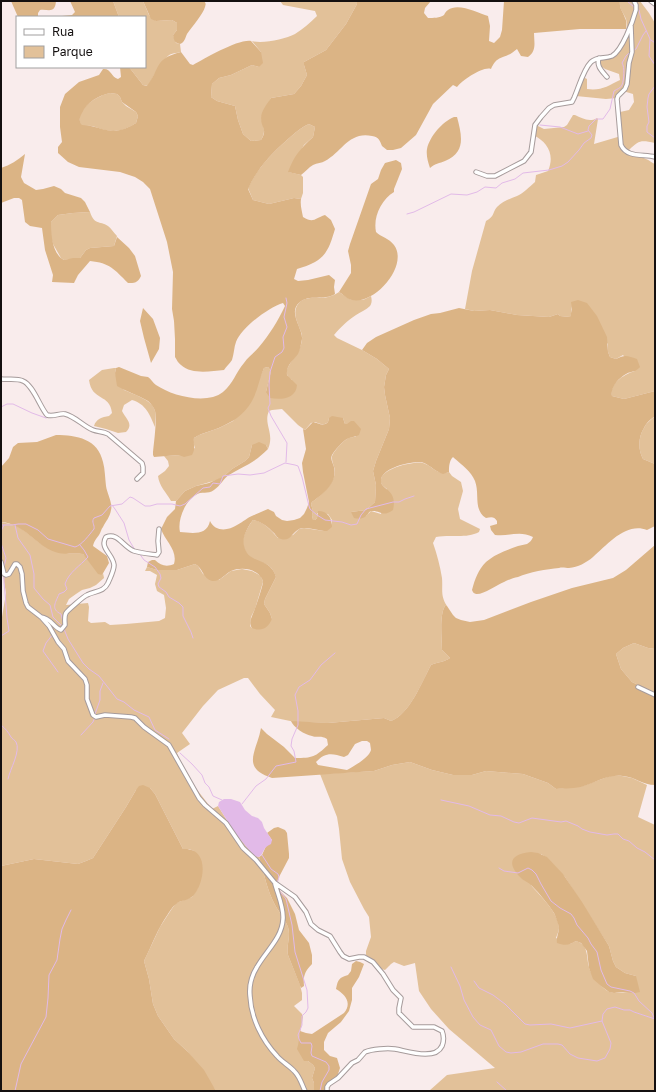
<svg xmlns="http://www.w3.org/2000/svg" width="656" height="1092" viewBox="0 0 656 1092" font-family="'Golos Text',sans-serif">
<rect width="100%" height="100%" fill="#f9ecec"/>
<path fill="#e2c199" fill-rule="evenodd" d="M 113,1 L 143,1 L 149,15 L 156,21 L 172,20 L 177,23 L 177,30 L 173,35 L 176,43 L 180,44 L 181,52 C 177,53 171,53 168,56 C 159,64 154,76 148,86 L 143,85 L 129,67 L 145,67 L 145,17 L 119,17 Z
M 280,1 L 357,1 L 357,4 L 346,24 L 326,50 L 304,62 L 304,65 L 307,75 L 301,86 L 294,94 L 271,98 L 261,118 C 264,127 266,132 261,140 L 251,141 L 243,134 L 238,120 L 235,106 L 217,101 L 211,97 L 212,84 L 219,78 L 231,75 L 252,65 L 259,67 L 261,52 L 252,41 C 263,44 285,39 295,34 C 303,29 310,23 317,16 L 315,11 L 283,5 Z
M 620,1 L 640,1 L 649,13 L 655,23 L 655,143 C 641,140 639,140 629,150 L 629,152 C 634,157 640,156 646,159 C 649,160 652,163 655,164 L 655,391 L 624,399 L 612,396 C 609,383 625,374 635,371 L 623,355 L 616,359 L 610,357 L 608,352 L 608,344 L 572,306 L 571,314 L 570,317 L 560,316 L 558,314 L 549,317 L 517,315 L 490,310 L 474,311 L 465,309 L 472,271 L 486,221 C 495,216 492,213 497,207 C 503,201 510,199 517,196 C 524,193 529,187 535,182 L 536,175 L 548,171 C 555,155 548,142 533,135 L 534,124 L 544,129 L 564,127 L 567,125 L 573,115 L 575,115 C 582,118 589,123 597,118 L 598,119 L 594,144 L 621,136 L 620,112 L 629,110 L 634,102 L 633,94 L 623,91 L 617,98 L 606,99 L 576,96 L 583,77 L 587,79 L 587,89 C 601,91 608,86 620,80 L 619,74 L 605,69 L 600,65 L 599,60 C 604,58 611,57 614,54 C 622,45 629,30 626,19 C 623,11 619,10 620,1 Z
M 110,93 L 117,94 L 120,97 L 122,102 L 126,106 L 136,112 L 138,116 L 136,123 C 127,129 117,133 105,130 C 97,128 91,124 82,126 C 73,114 91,100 101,96 C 104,94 107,94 110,93 Z
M 309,124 L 315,127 L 313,137 L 304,145 L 289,172 L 301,175 L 303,177 L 303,193 L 301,199 L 294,198 L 269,204 L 253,200 L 248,188 C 257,169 271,154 287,140 C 294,134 300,128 309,124 Z
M 90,212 C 95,226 99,220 108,226 C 111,228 114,233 117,236 L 114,246 L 90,248 L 86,250 L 80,258 L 64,260 L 61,258 L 53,244 L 51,237 L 51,222 L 58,215 L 73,213 Z
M 339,292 L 351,300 L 363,300 L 371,296 C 372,300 372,303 370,306 C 366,310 360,312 356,315 C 347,321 341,327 334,335 L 337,338 L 362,350 L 377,359 L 389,369 L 386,375 L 384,387 L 385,395 L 390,418 L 389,429 L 376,461 L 373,471 L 376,485 L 375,502 L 366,510 L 351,512 L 366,516 L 371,511 L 381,514 L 387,489 C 383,486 380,484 381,479 C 383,468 413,461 423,463 C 433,466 437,476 449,472 L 452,476 L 461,482 L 463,491 L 458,509 L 460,519 L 480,529 L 479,532 C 466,539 451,534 436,537 L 433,543 C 437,554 440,566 442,578 C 443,589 440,596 447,606 L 445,606 C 439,616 442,639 442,650 L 450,658 C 445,662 437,662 431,665 C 422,682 410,714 391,721 L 384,718 L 328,723 L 295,722 L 271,717 L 275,710 L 260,694 L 248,678 L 244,678 L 218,690 L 203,706 L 182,733 L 190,744 L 177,753 L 182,765 L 191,782 L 212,809 L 218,806 L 235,833 L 254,855 L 259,857 C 264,873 267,890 275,905 C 279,912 285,919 288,927 C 291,937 286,945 288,955 L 300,985 L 302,993 L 302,1000 L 294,1006 L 302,1014 L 303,1017 L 299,1039 L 308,1061 L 313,1065 L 315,1068 L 312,1078 L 314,1083 L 314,1091 L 216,1091 L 187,1051 L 174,1039 L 158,1016 L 153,1004 L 149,979 L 144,961 L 160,927 L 171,910 L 176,903 L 192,897 L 198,888 L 194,851 L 189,849 L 183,849 L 155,794 L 150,788 L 136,790 L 126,807 L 93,858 L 86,861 L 78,864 L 34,859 L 1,866 L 1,623 L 6,593 L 1,564 L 1,522 L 15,525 L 22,529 L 41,544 L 69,554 L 83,554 L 102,575 L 103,573 L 104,578 L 96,585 L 90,588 L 82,590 L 76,594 L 69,599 L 66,605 L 88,603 L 89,607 L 88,621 L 91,623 L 105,622 L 110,625 L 126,624 L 159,621 L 165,618 L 166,608 L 164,595 L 157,591 L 155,584 L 157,575 L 150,571 L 145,571 L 147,567 L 157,570 L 177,570 L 195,564 L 198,566 L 203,574 L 219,580 L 231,571 L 242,569 L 252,571 L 261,576 L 263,582 L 255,609 L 251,617 L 250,626 L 252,628 L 272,619 L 270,613 L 264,604 L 265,599 L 276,577 C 271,562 265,565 253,559 C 248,556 243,549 243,543 C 242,537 249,525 253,520 C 263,521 271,530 278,538 L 293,535 L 299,529 L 304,528 L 324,531 L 332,524 L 332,520 L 328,514 L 317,513 L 317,518 L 315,520 L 313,520 L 312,515 L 313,511 L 311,504 L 312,502 C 320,496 329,489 333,479 C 338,469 332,466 332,458 C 331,454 343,441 347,439 C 350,437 353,437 356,437 L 347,425 L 345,424 L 343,418 L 329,418 L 328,422 C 324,426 320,424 315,422 L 311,423 L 305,430 L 298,425 L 282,409 L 272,410 L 269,411 C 263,424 275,433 268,449 L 266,445 L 252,445 L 249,457 L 245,461 L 232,469 L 224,476 L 217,480 L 196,486 L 185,491 L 176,501 L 171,501 C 166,492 159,486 158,476 L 165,471 L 169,466 L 168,461 L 164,456 L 180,455 L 195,448 L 193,442 L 194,438 L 199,435 L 219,428 L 233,421 L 260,377 L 264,368 L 268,367 L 271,371 L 266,392 L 292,380 C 277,371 298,358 300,347 C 302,343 303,336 301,332 C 298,323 291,312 299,303 C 306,295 319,299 328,297 C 332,296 336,294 339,292 Z
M 114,368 L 116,368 L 115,373 L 124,390 C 133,394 153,400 155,411 C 156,416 155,422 155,427 C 150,415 146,404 132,400 L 124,405 L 122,411 C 126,419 134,424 126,432 L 118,433 L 106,429 L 94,426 C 96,419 102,417 109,416 L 112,413 C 110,393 92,402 89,380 L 102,370 Z
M 655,416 L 655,464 L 643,459 C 638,450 638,437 644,428 C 646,423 651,420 655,416 Z
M 634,643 L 648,648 L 655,649 L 655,693 L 632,682 L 621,669 L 616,654 L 623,648 Z
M 410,762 L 432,770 L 453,775 L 472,775 L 486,771 L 523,774 L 548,783 L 556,789 L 583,786 L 610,776 L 622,776 L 632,778 L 647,785 L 638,817 L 655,825 L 655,1091 L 429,1091 L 447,1075 L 495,1068 L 449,1029 L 431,1009 L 419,991 L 415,963 L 404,966 L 394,962 L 391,964 L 385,970 C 378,969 372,960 366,955 L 366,951 L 371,937 L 369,917 L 364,909 L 350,882 L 342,859 L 339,829 L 337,817 L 320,774 L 374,771 L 392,765 ZM 541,854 L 547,858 L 565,877 L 609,946 L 613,961 L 616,967 L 625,973 L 636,976 L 629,992 C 623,992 616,994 610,992 C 603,990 590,974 589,967 C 586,956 589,945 576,941 L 570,944 L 556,938 C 557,935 559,931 559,928 C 559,913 540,896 531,885 Z"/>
<path fill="#dbb485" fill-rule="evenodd" d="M 11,1 L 56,1 C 55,14 49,9 40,10 L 38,13 L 38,17 L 18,17 Z
M 70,1 L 113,1 L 119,17 L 61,17 L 62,16 L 72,15 L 75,12 Z
M 143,1 L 204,1 C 206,4 206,3 205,7 C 203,14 192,27 187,34 C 185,38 185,42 180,44 C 175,43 174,41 173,35 L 177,30 L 177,23 L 172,20 L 156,21 L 151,19 Z
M 357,1 L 431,1 L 425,8 L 424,13 L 428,18 C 433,18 440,18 444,15 C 445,13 446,11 448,10 C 458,2 478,13 488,16 L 490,26 L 489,41 L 494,43 L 500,37 L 502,30 L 504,1 L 620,1 C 619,9 623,11 625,18 C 627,21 626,25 626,29 L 580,29 L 534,33 C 534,42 537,51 528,57 L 521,56 L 517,49 C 514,51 511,54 508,55 C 499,59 496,58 491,69 C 483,66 463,80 457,87 L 453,85 L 433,104 L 416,135 L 401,148 L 393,150 L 387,150 L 382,146 C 380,141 379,137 372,136 C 349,131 342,152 325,161 C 322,163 317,163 313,165 C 309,167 305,172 301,175 L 288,172 C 294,156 300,149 313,137 L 315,127 L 309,124 C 300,128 294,134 287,140 C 271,154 257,169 248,189 L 253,200 L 269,204 L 294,198 L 301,199 C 300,205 302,211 303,217 C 314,224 315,218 325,215 L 331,220 L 335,229 C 331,242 328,255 315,262 C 310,265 303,267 297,269 L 294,279 L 298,281 L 308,280 L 329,275 L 335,280 L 334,287 L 335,294 C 324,301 309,294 300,302 C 287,312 303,328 302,339 C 301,344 300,350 298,354 C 293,361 286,365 287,375 L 297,385 C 296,399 281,400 270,398 L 266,392 L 271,371 L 268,367 L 264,368 C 260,377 258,388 254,397 C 248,411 236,420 223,426 C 213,431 203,432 194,438 C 193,445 196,448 192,455 L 184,457 L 179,455 L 154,457 L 153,455 L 153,452 C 154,442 157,420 155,411 C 154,407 151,404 148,401 C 138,395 127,392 117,386 L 115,373 L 116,368 L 119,367 L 141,376 L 148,377 C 151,379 153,383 156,385 C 172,396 207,405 223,392 C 233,384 236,372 244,363 C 248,357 254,353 259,347 C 269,335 278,321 285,306 L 283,303 C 269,307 241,328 236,342 C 234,347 234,354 232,360 C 230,363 226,367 224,370 C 211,371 192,375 181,365 C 178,363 177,360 175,357 L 175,339 L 174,321 L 172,309 L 173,272 L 167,242 L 150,189 L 143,182 L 135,177 L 120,172 L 79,167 L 68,162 L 58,153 L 58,147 L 62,142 L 60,127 L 60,107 L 65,94 L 79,82 L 99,75 L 103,69 C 111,68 111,77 118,79 L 121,77 L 120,67 L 129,67 L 143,85 L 147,86 C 161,67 154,59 181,52 L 190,64 L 193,65 C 206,58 238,39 251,41 L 261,52 L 263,63 L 259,67 L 252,65 L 231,75 L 219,78 L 212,84 L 211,97 L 217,101 L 235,106 L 238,120 L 243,134 L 251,141 L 261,140 C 268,129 261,128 261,118 C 261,111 267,104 271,98 L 294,94 L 301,86 L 307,75 L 304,65 L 304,62 L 326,50 L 346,24 L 357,4 ZM 110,93 L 117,94 L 120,97 L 122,102 L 136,112 L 138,116 L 136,123 C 125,130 115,133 102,129 C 95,127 89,125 82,125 C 79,121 79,118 82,113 C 87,102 98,96 110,93 Z
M 454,117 L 457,117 C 462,136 466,152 445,161 C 440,163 434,164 430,168 C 428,162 426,155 427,149 C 430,136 442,122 454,117 Z
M 25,154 L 21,177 L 24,183 L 36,190 L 43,189 L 54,186 L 61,189 L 65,193 L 81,198 L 85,202 L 90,212 L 73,213 L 58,215 L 51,222 C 51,234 52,254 64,260 L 73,258 L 80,258 L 86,250 L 90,248 L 114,246 L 117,237 L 129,248 L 135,256 L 141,276 C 138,283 134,283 128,283 C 114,269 110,263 90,261 L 78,275 L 74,283 L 52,282 L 53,275 L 45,250 L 42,228 L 30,226 L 25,222 L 22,200 L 19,198 L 14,198 L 1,203 L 1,168 C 10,165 18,160 25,154 Z
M 396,160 L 401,163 L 402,169 L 394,189 L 394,192 C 381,200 373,217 376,232 C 381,237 389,238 394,245 C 409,265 375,305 352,300 C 348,300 343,294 339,292 L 351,273 L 351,265 L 348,251 L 350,244 L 371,184 L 378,179 L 381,170 L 385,163 Z
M 578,300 L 587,303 L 597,316 L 607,337 L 608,352 L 610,357 L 616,359 C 625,354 628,356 637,359 L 640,367 C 639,368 637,370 635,371 C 632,372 629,372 626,374 C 619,378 610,387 612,396 L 624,399 L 655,391 L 655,416 C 651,419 646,423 644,428 C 638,437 638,450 643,459 L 655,464 L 655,526 L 647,530 C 626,522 608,544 593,557 C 586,563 578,567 569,568 C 566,568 562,567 559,568 C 547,569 529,572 518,577 C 513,578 508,580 504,582 C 497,585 483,595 476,594 C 473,593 473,592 472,590 C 475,579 478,570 486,562 C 495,554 507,550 518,546 C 521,545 524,545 527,544 C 530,542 532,540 533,537 C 519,530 509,537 495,535 L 491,530 L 490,526 L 497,524 L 497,521 C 494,516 491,517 486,518 C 473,510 480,494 475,481 C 471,471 462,465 454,458 L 453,457 C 449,461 449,467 449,472 L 443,474 C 436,472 431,466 424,463 C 414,460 380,468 381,481 C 381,490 398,489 393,510 C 382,518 381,510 371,511 C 368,512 369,514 366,516 C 363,519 358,519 354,518 L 351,512 L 366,510 L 375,502 L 376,485 L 373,471 L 376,461 L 389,429 L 390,418 L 385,395 L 384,387 L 386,375 L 389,369 L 377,359 L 362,350 L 367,343 L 376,337 L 414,320 L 431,314 L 440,313 L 459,308 L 474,311 L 490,310 L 517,315 L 549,317 L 558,314 L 560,316 L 570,317 L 572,309 L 571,302 Z
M 143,308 L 153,319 L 160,338 L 159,349 L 151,363 L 144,338 L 140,321 Z
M 332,416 L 343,418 L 345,424 L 347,424 L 351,421 L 354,421 L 361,429 L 359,435 C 355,437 351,437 347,439 C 342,442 335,450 332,455 C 330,459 333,463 334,467 C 338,483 323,494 312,502 L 311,504 L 313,511 L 312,515 L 313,520 L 315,520 L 317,518 L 318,511 C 328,511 332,518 332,527 L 327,531 L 324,531 C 316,530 306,526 299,529 C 292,533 290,542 281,539 C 277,538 276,535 274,533 C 268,527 261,521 253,520 C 249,525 247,529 245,534 C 243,540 243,543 245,549 C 250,562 264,559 272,569 C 274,571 275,574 276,577 L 265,599 L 264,604 L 270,613 L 272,619 C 268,628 262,632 252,628 C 248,622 252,617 254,611 C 256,607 263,585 263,582 C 262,577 259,574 255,572 C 249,568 238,568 231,571 C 225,574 220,582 212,581 C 203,579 203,568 195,564 L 177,570 L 157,570 L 147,567 L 148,562 L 152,560 L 155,560 C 161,566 167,567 174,564 C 178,550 165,541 161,529 L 167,517 L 175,509 L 176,501 L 185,491 L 196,486 L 209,483 L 224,476 L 232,469 L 245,461 L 249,457 L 252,445 L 259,442 L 266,445 L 268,449 C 262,455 256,460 249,464 C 242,468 235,471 229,475 C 224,478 220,486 214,490 C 209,494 205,492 200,493 C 186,497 177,520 180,532 C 192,533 207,536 210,521 C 215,532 228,531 237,525 C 243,522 248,517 254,515 C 259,513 263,511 268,509 L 274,512 L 276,516 L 282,520 L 287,521 L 294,520 L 300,518 L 304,514 L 307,508 L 309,502 L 303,472 L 302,463 L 306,449 L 303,429 L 305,430 L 313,422 C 319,423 323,427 328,422 L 329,418 Z
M 56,435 C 77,435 98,439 103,462 C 105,469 105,478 106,486 C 107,493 113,504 111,510 C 110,517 106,521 103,527 C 101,529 101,532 99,535 C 96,539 94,541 93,546 L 107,556 L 109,563 L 102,575 L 98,574 L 83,554 C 74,553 64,555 55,552 C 35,545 25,524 1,522 L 1,467 L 9,458 L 13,447 L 18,443 L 37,442 Z
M 655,545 L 655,649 L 648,648 L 634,643 L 623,648 L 616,654 L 621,669 L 632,682 L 655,693 L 655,785 C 643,785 635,777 623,776 C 609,774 596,782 584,786 C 575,789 565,788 556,789 L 548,783 L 523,774 L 486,771 L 472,775 L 453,775 L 432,770 L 410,762 L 392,765 L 374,771 L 272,778 C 240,768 257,751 261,728 L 267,734 L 284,747 L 295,758 C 313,758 315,757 328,745 L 327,739 C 321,735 318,738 312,736 C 305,735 293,727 291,721 L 328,723 L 384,718 L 391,721 C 409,715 422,682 431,665 C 437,662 445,662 450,658 L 442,650 C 442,639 439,616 445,606 L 447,606 L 453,615 L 456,618 L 461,620 L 470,622 L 484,620 L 531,602 L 572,588 L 613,578 L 626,570 ZM 362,741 L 367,741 L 370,743 C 370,743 371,749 371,750 C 369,758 354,766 347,770 L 318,765 L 316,762 C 325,752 332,753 344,757 L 348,755 L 355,744 Z
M 143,785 L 150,788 L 155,794 L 183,849 C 210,847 205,883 193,896 C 188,901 180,900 176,904 C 173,906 170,911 168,914 C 158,928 152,945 144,961 L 149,979 L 153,1004 L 158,1016 L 174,1039 L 187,1051 L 204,1070 L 216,1091 L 1,1091 L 1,866 L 34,859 L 78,864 L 86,861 L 93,858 L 126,807 L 136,790 L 139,786 Z
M 278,827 L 285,830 L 287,833 L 289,854 L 289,858 L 279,877 L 278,881 L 280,891 L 287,898 L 295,914 L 299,930 L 309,943 L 312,955 L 312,964 C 305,971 303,976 304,986 L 301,988 L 288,955 C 286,945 291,937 288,927 C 285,919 279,912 275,905 C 267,890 264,873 259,857 L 262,855 L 266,846 L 272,840 L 267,833 L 274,828 Z
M 531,852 L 538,853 L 547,857 L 563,874 L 582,902 L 609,946 L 613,961 L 616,967 L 625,973 L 636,976 L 640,992 L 635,993 L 623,992 L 614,993 L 609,992 L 601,986 L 593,979 L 589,968 L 587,951 L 581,943 L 576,941 C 570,945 565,946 557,943 C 556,937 559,933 559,928 C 558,923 556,917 554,913 C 548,904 540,894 532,886 C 529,882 523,881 520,877 C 505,861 513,854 531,852 Z
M 356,961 L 360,962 L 364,964 L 359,977 L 352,988 L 352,1000 L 349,1011 L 341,1022 L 328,1033 L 324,1042 L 324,1050 L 330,1056 L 337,1058 L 340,1068 L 336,1080 L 329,1087 L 329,1091 L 314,1091 L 314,1083 L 312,1078 L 315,1068 L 313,1065 L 308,1061 L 304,1061 L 297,1049 C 299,1043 299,1037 300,1031 L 306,1033 L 312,1034 L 344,1013 C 352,1003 346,995 336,989 C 338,979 339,978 348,975 L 351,971 L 352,964 Z"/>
<path fill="#e2bae8" d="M 224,799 L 231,799 L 240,802 L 245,810 L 252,816 L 258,818 L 262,822 L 264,828 L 272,840 L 271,844 C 262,848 265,852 259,857 L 254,856 L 235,833 L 218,806 L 219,802 Z"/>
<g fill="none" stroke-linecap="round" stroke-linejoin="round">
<path stroke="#e2bae8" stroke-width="1" d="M 627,1 L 634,7
M 637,9 L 639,10 L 641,19 L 650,39 L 649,56 L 655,65
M 651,40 L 655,43
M 634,50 L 636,49 L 643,35 L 646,31
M 655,86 L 649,94 L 648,98 L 647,107 L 649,122 L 647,126 L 647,132 L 655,138
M 540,125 L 560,127 L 578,134 L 588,131
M 407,214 L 414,212 L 451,194 L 467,195 L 477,192 L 485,187 L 496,188 L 502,183 L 515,179 L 523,173 L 549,170 L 562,166 L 568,162 L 579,150 L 584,143 L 591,138 L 592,135 L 588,130 L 589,126 L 596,119 L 603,119 L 610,109 L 614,91 C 617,89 621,88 622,85 C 624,80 625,67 622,63 L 626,56 L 631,51
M 1,407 L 7,404 L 13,404 L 32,413 L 46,418
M 286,462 L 287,443 L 271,416 L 268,408 L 270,404 L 269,385 L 270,372 L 275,357 L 282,352 L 284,348 L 283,337 L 287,327 L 284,317 L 287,303 L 286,298
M 112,505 L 115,509 L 124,523 L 129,540 L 135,550
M 1,525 L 12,525 L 18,524 L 26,524 L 38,530 L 48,539 L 75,547 C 82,545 89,535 94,529 C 95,525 91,522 94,518 L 102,515 L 110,506 L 122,504 L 130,497 L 133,498 L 145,506 L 150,506 L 157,504 L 172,504 L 180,506 L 185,504 L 203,488 L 210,487 L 213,483 L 220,484 L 223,476 L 238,474 L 250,475 L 264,473 L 285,463 L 295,465 L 298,466 L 302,477 L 309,506 L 310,509 L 317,515 L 325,520 L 342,522 L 351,525 L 357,524 L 361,515 L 366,509 L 393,502 L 399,502 L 405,499 L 414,496
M 15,525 L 18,538 L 30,555 L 34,574 L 34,588 L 43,599 L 50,605 L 53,617 L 62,626
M 1,531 L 4,525
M 1,543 L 6,558 L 4,567
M 139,553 L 144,560 L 155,567 L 160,574 L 161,578 L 158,584 L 159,587 L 166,592 L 169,597 L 179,603 L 183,607 L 183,616 L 191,632 L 193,638
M 63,622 L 61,614 C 50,609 56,602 59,594 L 64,592 L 67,589 L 65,584 C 69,572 80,566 88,557 L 84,550 L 80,545
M 64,629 L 68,639 L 83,663 L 89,669 L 99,676 L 117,699 L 124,702 L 134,710 L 149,717 L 155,730 L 169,739
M 53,634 L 46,643 L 43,651 L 58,672
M 1,636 L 9,631 L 7,618 L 5,593 L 4,582 L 4,576
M 95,714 L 100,700 L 100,691 L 103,683
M 1,725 C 6,729 8,732 11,737 C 12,739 15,740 16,742 C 21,751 10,769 8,779
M 81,735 L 93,722 L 95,717
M 180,753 L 192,764 L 202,775 L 205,783 L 209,787 L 213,796 L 222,800
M 441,800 L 469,806 L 490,815 L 501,816 L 514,822 L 519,823 L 532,818 L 561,822 L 566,821 L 578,826 L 582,829 L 590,832 L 607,835 L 614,834 L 618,834 L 623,839 L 629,841 L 637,848 L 645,852 L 655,860
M 242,804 L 256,786 L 266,779 L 276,766 L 296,762 L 294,751 L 291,746 L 292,739 L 298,725 L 298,711 L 295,695 L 299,687 L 310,680 L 321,665 L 335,653
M 262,855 L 271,869 L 278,874 L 279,877 L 277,883
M 499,868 L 504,871 L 518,873 L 528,868 L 532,870 L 536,874 L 541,884 L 551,901 L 560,908 L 571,914 L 574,918 L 577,925 L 588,938 L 591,944 L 597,952 L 601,970 L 607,984 L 611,987 L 630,991 L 634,993 L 639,1001 L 652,1013 L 654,1018
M 278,889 L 286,899 L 292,925 L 295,952 L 307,990 L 308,1008 L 306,1012 L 302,1016 L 302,1025 L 298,1035 L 299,1039 L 301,1043 L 311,1043 L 312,1046 L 311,1053 L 312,1056 L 326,1062 L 329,1066 L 329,1070 L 322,1082 L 320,1091
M 451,967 L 460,986 L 464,1000 L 473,1017 L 480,1025 L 491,1030 L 499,1046 L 506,1052 L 511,1053 L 521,1052 L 543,1044 L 558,1044 L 562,1045 L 570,1054 L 578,1058 L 597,1061 L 605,1058 L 610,1049 L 611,1043 L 602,1021 L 603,1014 L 607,1009 L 615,1007 L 624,1010 L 630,1010 L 634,1012 L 655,1019
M 474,981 L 479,988 L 493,995 L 505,1004 L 525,1024 L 530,1025 L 551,1024 L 570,1028 L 602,1021
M 497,1082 L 507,1091
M 15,1091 L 21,1064 L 46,1017 L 48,998 L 49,975 L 57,960 L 60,939 L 62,929 L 66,920 L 71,910"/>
<defs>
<path id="minor" d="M 651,1 L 655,4
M 631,26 L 632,52 L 629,63 L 627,84 L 625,89 L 618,96 L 617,99 L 621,145 C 627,158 643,154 655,157
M 599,58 C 596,66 602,71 607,77
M 476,172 L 487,176 L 495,176 L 524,161 L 531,152 L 535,125 L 541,117 L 549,108 L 554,105 L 572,102 L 574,98 C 579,87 583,70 591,62 C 597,56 605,59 612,56 C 622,51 633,21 636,10 L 636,5 L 634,1
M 1,379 C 8,380 17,378 23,381 C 33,385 40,407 47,415 C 54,417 59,413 65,414 C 76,417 83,426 93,430 C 98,432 103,431 108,434 L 142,463 L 143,467 L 143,473 L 137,479
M 1,562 L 4,574 L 6,575 L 9,574 L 15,564 L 17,564 L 20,567 L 22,574 L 23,591 L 26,603 L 28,607 L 41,617 L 49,626 L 58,642 L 64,649 L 68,661 L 85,679 L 87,685 L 87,699 L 93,715 L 96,717 L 105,715 L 131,717 L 135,718 L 144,727 L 169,745 L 199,798 L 205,805 L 226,823 L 243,848 L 256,860 L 275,883 L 295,897 L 306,912 L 311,924 L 318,930 L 330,936 L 340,952 L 343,956 L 349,959 L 359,957 L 364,957 L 373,962 L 383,974 L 393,990 L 401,998 L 399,1008 L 399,1013 L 413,1027 L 434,1027 L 442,1031 C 444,1036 444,1041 442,1046 C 435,1061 407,1051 395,1049 C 387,1048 372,1049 365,1052 L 358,1060 L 352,1063 L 338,1078 L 329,1084 L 327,1087 L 327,1091
M 41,617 C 51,618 53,627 61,630 L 65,625 C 65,622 64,616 66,613 C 67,611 84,596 87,595 C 95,591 104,592 108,583 C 110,578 114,571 114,565 C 113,554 99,548 106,537 C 118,532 123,547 134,551 C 140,553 150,554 157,555 L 159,552 L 158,541 L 159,529
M 638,687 L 655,695
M 275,884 C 278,895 284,908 283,919 C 282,938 266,951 257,967 C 252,975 249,986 250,996 C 251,1018 262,1040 277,1056 C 282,1062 290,1066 295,1072 C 300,1077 302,1085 305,1091"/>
</defs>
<use href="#minor" stroke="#a69b9b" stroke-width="5.5"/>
<use href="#minor" stroke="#fff" stroke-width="3.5"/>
</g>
<rect width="656" height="1092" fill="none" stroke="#141010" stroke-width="4"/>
<rect x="16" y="16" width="130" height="52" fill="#ffffff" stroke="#a19f9f"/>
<rect x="24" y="29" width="20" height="6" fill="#ffffff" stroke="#a19f9f"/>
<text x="52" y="36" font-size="12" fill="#141010">Rua</text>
<rect x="24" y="46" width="20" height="12" fill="#e2c199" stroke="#a19f9f"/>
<text x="52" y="56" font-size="12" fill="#141010">Parque</text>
</svg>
